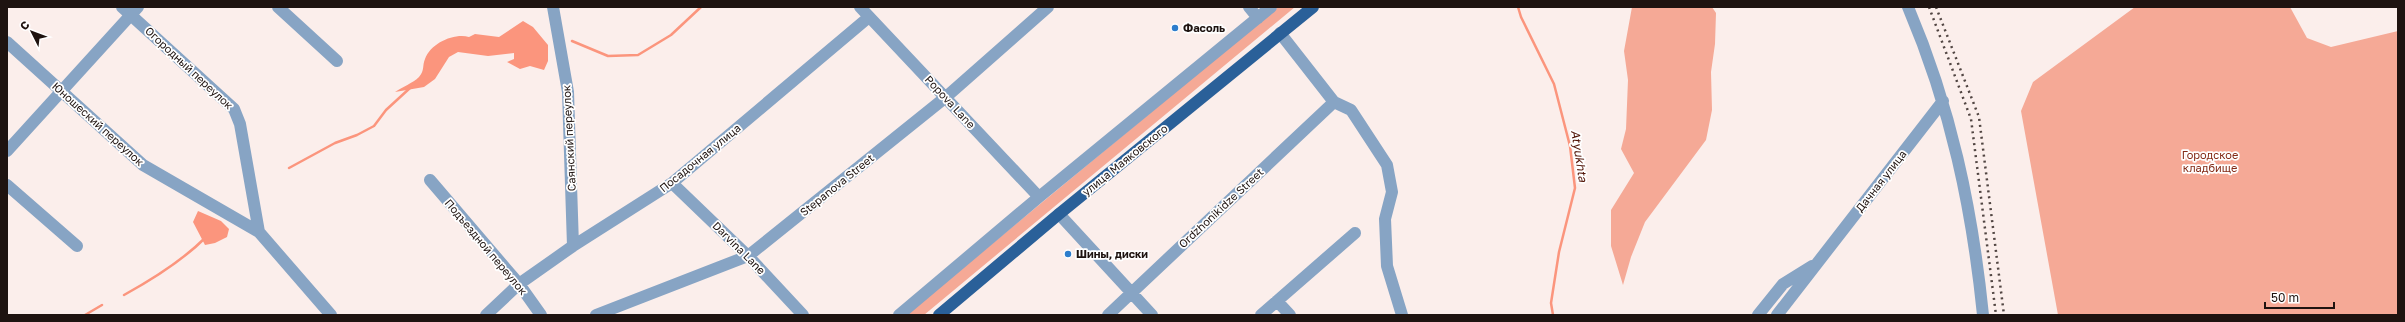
<svg xmlns="http://www.w3.org/2000/svg" width="2405" height="322" viewBox="0 0 2405 322" font-family="'Golos Text',sans-serif">
<rect width="100%" height="100%" fill="#fbeeeb"/>
<path fill="#f5a996" d="M 1278,7 L 1295,7 L 924,315 L 906,315 Z
M 1632,7 L 1712,7 L 1716,13 L 1715,44 L 1711,72 L 1712,110 L 1706,140 L 1645,222 L 1631,257 L 1623,285 L 1611,246 L 1611,210 L 1634,173 L 1621,149 L 1626,129 L 1628,80 L 1624,51 Z
M 2135,7 L 2290,7 L 2307,38 L 2331,47 L 2398,31 L 2398,315 L 2058,315 L 2021,111 L 2033,82 Z"/>
<path fill="#fb957d" d="M 523,21 L 533,27 L 548,45 L 548,61 L 544,70 L 530,66 L 520,69 L 507,62 L 514,59 L 514,53 L 488,56 L 458,52 L 449,57 L 435,79 L 424,87 L 395,92 C 402,87 413,83 419,77 C 425,70 422,66 425,59 C 431,43 454,33 469,37 L 475,34 L 499,37 Z
M 198,211 L 221,221 L 229,229 L 227,237 L 215,243 L 205,245 L 193,222 Z"/>
<g fill="none" stroke-linecap="round" stroke-linejoin="round">
<path stroke="#fb957d" stroke-width="2.5" d="M 1518,7 L 1521,17 L 1554,84 L 1570,146 L 1575,188 L 1559,252 L 1551,303 L 1553,315
M 572,41 L 608,56 L 638,55 L 671,35 L 701,7
M 289,168 L 335,143 L 357,135 L 374,126 L 386,110 L 410,88
M 124,295 C 153,279 182,261 205,238
M 85,315 L 102,305"/>
<path stroke="#87a4c4" stroke-width="12" d="M 122,7 L 234,109 L 240,124 L 259,232
M 278,7 L 337,61
M 553,7 L 568,92 L 573,246
M 860,7 L 1039,197
M 1249,7 L 1258,18
M 1908,7 C 1951,108 1972,207 1983,315
M 1280,33 L 1334,102 L 1351,110 L 1387,165 L 1392,192 L 1385,219 L 1387,266 L 1402,315
M 7,42 L 143,165 L 259,232 L 331,315
M 7,151 L 138,7
M 430,180 L 519,284 L 541,315
M 672,183 L 748,256 L 803,315
M 7,185 L 77,246
M 1059,214 L 1152,315
M 1277,301 L 1290,315
M 486,315 L 519,284 L 573,246 L 672,183 L 869,17
M 596,315 L 748,256 L 946,97 L 1048,7
M 899,315 L 1039,197 L 1271,7
M 1108,315 L 1334,102
M 1261,315 L 1355,233
M 1758,315 L 1783,284 L 1812,266
M 1777,315 L 1943,101"/>
<path stroke="#2a6099" stroke-width="12" d="M 939,315 L 1059,214 L 1313,7"/>
<path stroke="#514542" stroke-width="2.5" stroke-dasharray="2 4" stroke-linecap="butt" d="M 1929,7 L 1971,119 L 1996,315
M 1936,7 L 1979,117 L 2004,315"/>
</g>
<g fill="#2d7dcc" stroke="#fff" stroke-width="1.5">
<circle cx="1175" cy="28" r="4"/>
<circle cx="1068" cy="254" r="4"/>
</g>
<g text-anchor="middle" stroke-width="3.5" stroke-linejoin="round" paint-order="stroke">
<g font-size="11" font-weight="bold" fill="#1e1310" stroke="#fff" text-anchor="start">
<text x="1183" y="32">Фасоль</text>
<text x="1076" y="258">Шины, диски</text>
</g>
<g font-size="11" fill="#1e1310" stroke="#fff">
<text transform="translate(189 68) rotate(43)" y="4">Огородный переулок</text>
<text transform="translate(950 102) rotate(47)" y="4">Popova Lane</text>
<text transform="translate(98 124) rotate(42)" y="4">Юношеский переулок</text>
<text transform="translate(569 138) rotate(-93)" y="4">Саянский переулок</text>
<text transform="translate(700 158) rotate(-39)" y="4">Посадочная улица</text>
<text transform="translate(1125 160) rotate(-39)" y="4">улица Маяковского</text>
<text transform="translate(1881 181) rotate(-52)" y="4">Дачная улица</text>
<text transform="translate(837 185) rotate(-39)" y="4">Stepanova Street</text>
<text transform="translate(1221 208) rotate(-43)" y="4">Ordzhonikidze Street</text>
<text transform="translate(486 247) rotate(50)" y="4">Подъездной переулок</text>
<text transform="translate(739 248) rotate(45)" y="4">Darvina Lane</text>
</g>
<g font-size="11" fill="#842b17" stroke="#fff">
<text x="2210" y="159">Городское<tspan x="2210" dy="13">кладбище</tspan></text>
</g>
<g font-size="12" font-style="italic" fill="#501205" stroke="#fff">
<text transform="translate(1579 156) rotate(81)" y="4">Atyukhta</text>
</g>
</g>
<rect width="2405" height="322" fill="none" stroke="#1e1310" stroke-width="16"/>
<g transform="translate(32 32) rotate(312)" stroke="#ffffff" stroke-width="3" paint-order="stroke">
<path d="M0-3L7 15L0 10L-7 15Z" fill="#1e1310"/>
<text y="-6" font-size="11" font-weight="bold" text-anchor="middle" fill="#1e1310">С</text>
</g>
<path d="M2265 302v6h69v-6" fill="none" stroke="#1e1310" stroke-width="2"/>
<text x="2271" y="302" font-size="12" fill="#1e1310" stroke="#ffffff" stroke-width="3" paint-order="stroke">50 m</text>
</svg>
